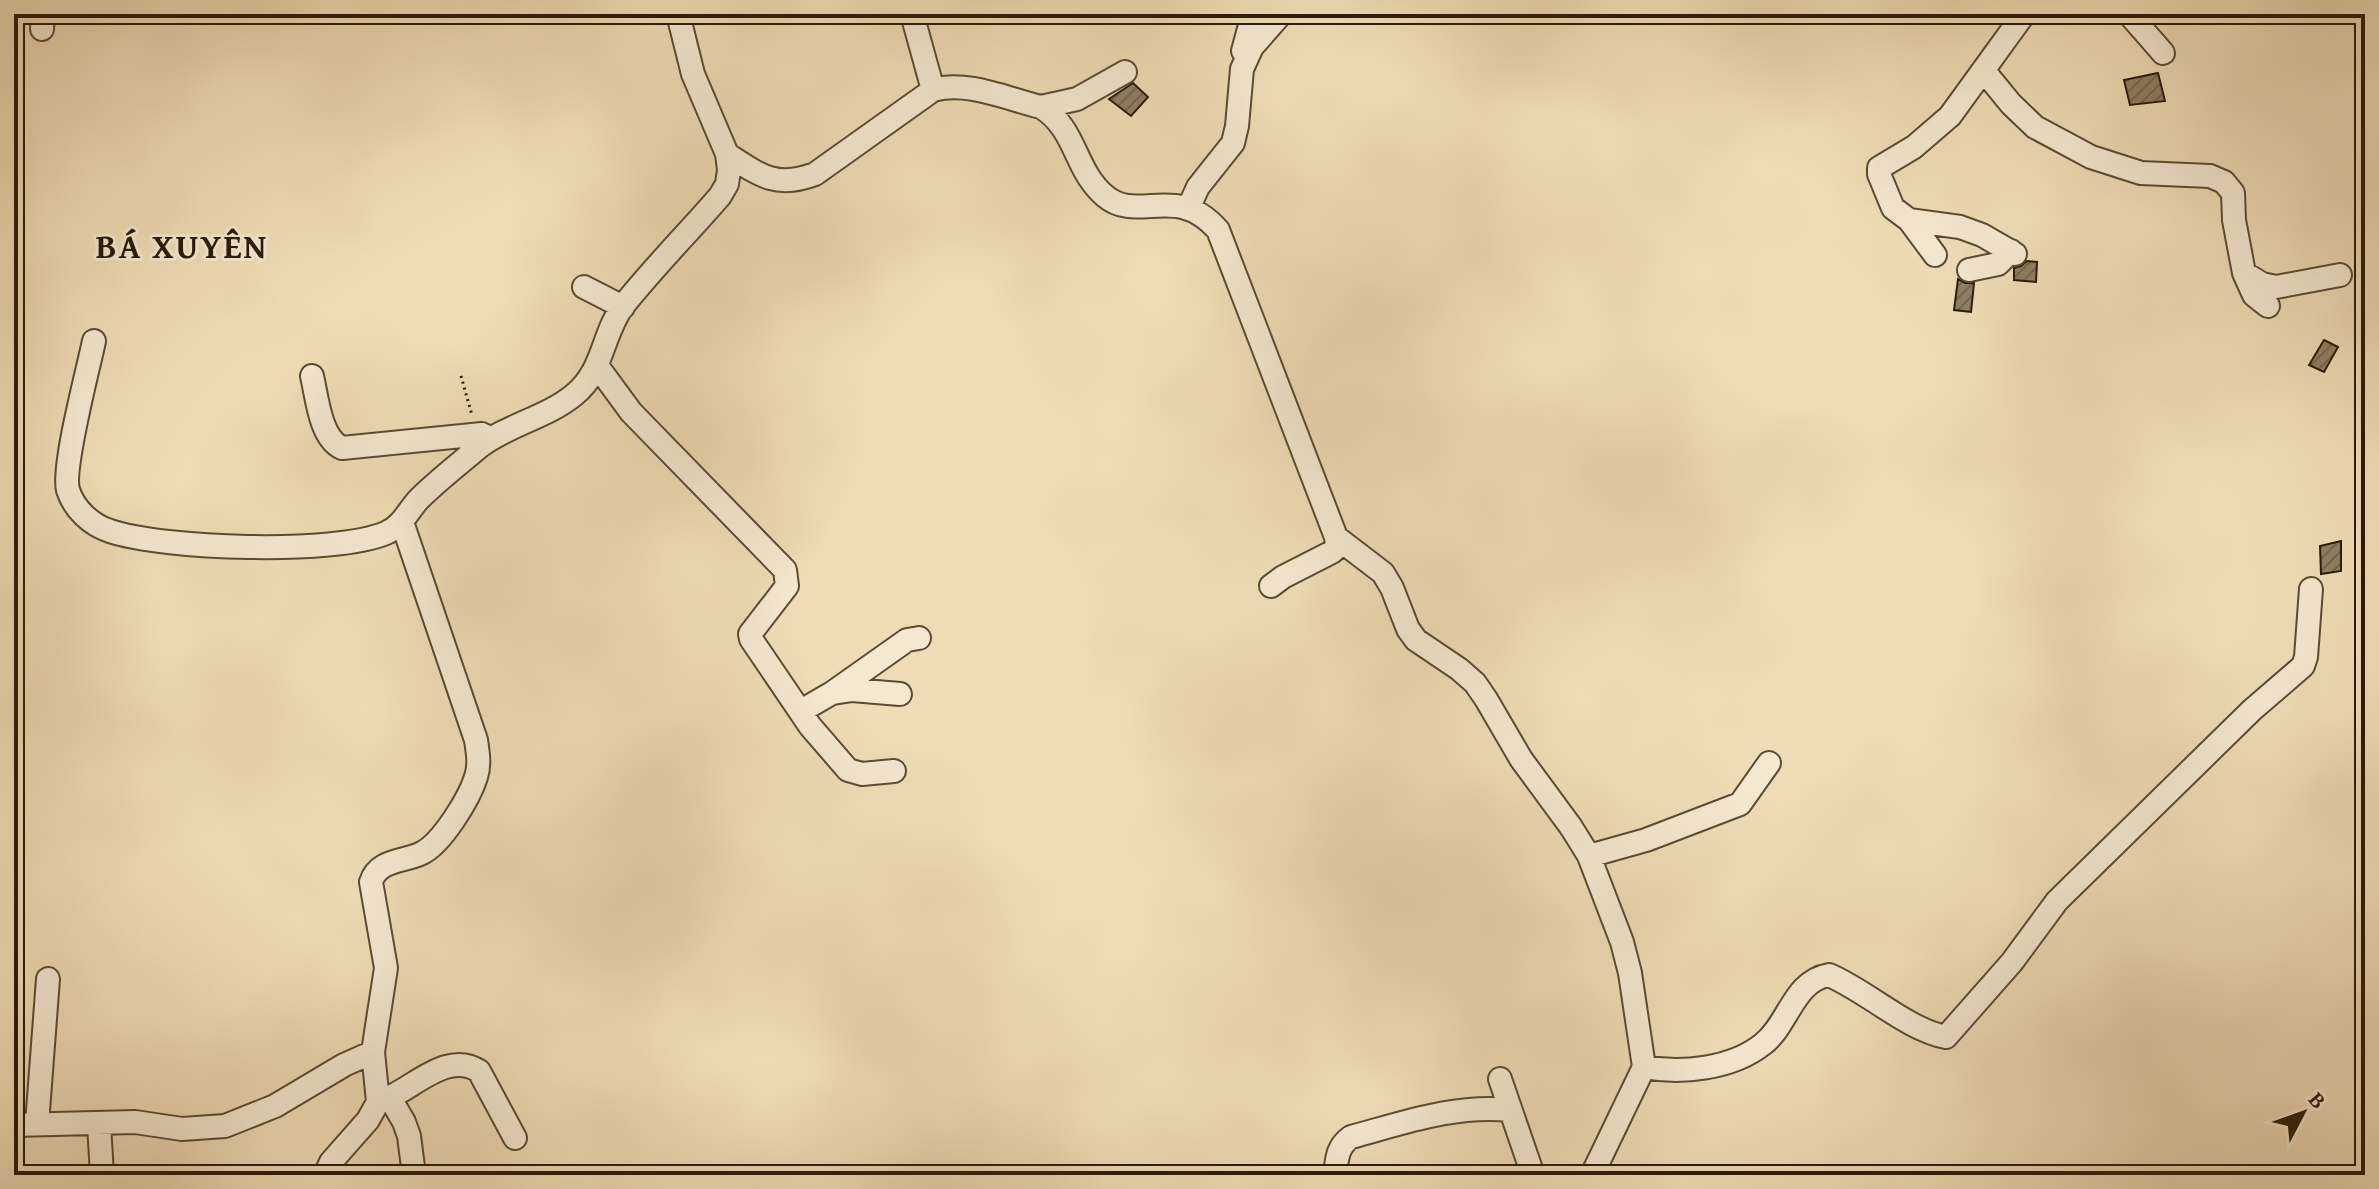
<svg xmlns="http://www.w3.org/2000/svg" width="2379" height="1189" viewBox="0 0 2379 1189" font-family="'Gentium Book Plus',serif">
<defs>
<pattern id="building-hatch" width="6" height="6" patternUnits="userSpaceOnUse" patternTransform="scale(2)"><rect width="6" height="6" fill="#907f62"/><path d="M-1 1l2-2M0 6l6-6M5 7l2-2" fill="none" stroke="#76674f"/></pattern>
</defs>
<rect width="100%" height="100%" fill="#efdcb6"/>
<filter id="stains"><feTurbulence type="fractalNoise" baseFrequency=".0025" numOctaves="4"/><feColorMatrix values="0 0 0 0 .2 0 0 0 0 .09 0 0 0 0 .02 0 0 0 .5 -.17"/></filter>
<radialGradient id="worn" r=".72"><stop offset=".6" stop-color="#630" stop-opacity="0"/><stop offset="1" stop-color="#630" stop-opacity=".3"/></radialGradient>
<path fill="url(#building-hatch)" stroke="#2a1b07" stroke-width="2" d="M 2158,73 L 2165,101 L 2130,105 L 2124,80 Z
M 1133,83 L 1148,97 L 1131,116 L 1109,99 Z
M 2027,261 L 2037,262 L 2036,282 L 2014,280 L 2014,268 L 2021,266 Z
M 1958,279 L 1965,283 L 1974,283 L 1971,312 L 1954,310 Z
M 2324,340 L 2338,347 L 2324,372 L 2309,365 Z
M 2341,541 L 2341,571 L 2321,574 L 2320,546 Z"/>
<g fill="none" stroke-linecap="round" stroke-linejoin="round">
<defs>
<path id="minor" d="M 912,14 L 933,90
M 2129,14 L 2163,53
M 42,29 L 43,14
M 1243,51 L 1253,14
M 1984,71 L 2011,104 L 2035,127 L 2091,157 L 2141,173 L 2210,176 L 2224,182 L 2233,193 L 2234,220 L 2244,273 L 2254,295 L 2268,306
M 1041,107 L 1077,99 L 1125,72
M 727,154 C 759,175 776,189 815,174 L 933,90 C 967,80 1007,99 1041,107 C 1077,129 1074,170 1105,196 C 1138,224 1176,182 1218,230 L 1336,537 L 1383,573 L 1392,588 L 1408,629 L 1416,640 L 1459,669 L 1475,683 L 1486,699 L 1521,759 L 1571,827 L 1589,856 L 1622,942 L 1630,973 L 1644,1067 L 1592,1175
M 1189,207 L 1198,187 L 1233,143 L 1237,126 L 1242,69 L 1252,47 L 1281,14
M 1909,220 L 1935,255
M 2015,254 L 1982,235 L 1960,227 L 1909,220 L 1893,208 L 1879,174 L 1879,168 L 1914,147 L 1950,116 L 2024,14
M 1969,270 L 1998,264 L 2011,251
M 2244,273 L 2262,284 L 2276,287 L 2340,275
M 584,287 L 623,307
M 94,341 C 88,370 62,467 68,490 C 74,509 91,525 110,531 C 163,549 334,555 386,533 C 402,526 408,511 419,499 C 437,481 459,464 479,447 C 507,425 546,418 574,395 C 604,371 602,334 623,306 C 653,268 688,233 720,196 L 727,184 L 729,170 L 727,154 L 693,74 L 678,14
M 598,367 L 631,412 L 785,570 L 787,586 L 750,634 L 751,639 L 810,726 L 848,770 L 862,774 L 894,771
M 312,376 C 317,397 320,438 342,448 L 482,434 L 491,439
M 1271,586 L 1283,577 L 1332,552 L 1337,547 L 1336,537
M 833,693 L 852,690 L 900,694
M 801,711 L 832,693 L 907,640 L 919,638
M 1589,856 L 1646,840 L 1740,804 L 1769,763
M 1644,1067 C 1681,1074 1732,1069 1763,1044 C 1789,1024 1793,981 1829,975 C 1867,991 1906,1029 1946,1037 L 2012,962 L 2057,901 L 2252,710 L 2303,666 L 2306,657 L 2311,589
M 1500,1079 L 1533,1175
M 390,1098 L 404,1122 L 409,1136 L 414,1175
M 378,1102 C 410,1093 445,1049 479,1071 L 515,1138
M 37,1124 L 48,979
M 99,1124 L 102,1175
M 14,1125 L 135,1122 L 182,1129 L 225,1126 L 275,1106 L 344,1065 L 373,1052
M 325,1175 L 331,1162 L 368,1120 L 378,1102 L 373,1052 L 386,968 L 371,882 C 378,859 404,862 422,853 C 442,843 469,799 476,777 C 480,765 478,753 476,740 L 402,522
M 1335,1175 C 1337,1158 1337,1147 1351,1137 C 1403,1123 1456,1104 1510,1110"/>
</defs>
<use href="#minor" stroke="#5b4b33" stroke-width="26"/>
<path stroke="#2a1b07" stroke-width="3" stroke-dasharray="2 4" stroke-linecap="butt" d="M 461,376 L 472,415"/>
<use href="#minor" stroke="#f5e8d0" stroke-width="22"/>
</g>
<g text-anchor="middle" stroke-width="6" stroke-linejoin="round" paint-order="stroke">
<g font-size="34" font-weight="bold" letter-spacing="2" fill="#2a1b07" stroke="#f5e8d0">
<text x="182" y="258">BÁ XUYÊN</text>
</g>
</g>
<rect width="2379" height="1189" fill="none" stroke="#efdcb6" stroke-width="48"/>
<rect x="16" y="16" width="2347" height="1157" fill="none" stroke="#2a1b07" stroke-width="4"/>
<rect x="24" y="24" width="2331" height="1141" fill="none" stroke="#2a1b07" stroke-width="2"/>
<g transform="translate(2303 1113) rotate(49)" stroke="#f5e8d0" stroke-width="6" paint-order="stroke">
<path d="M0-6L14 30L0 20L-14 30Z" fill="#2a1b07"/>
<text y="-12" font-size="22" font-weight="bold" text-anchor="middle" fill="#2a1b07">B</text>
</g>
<rect width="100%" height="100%" filter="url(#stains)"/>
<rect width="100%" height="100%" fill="url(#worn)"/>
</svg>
